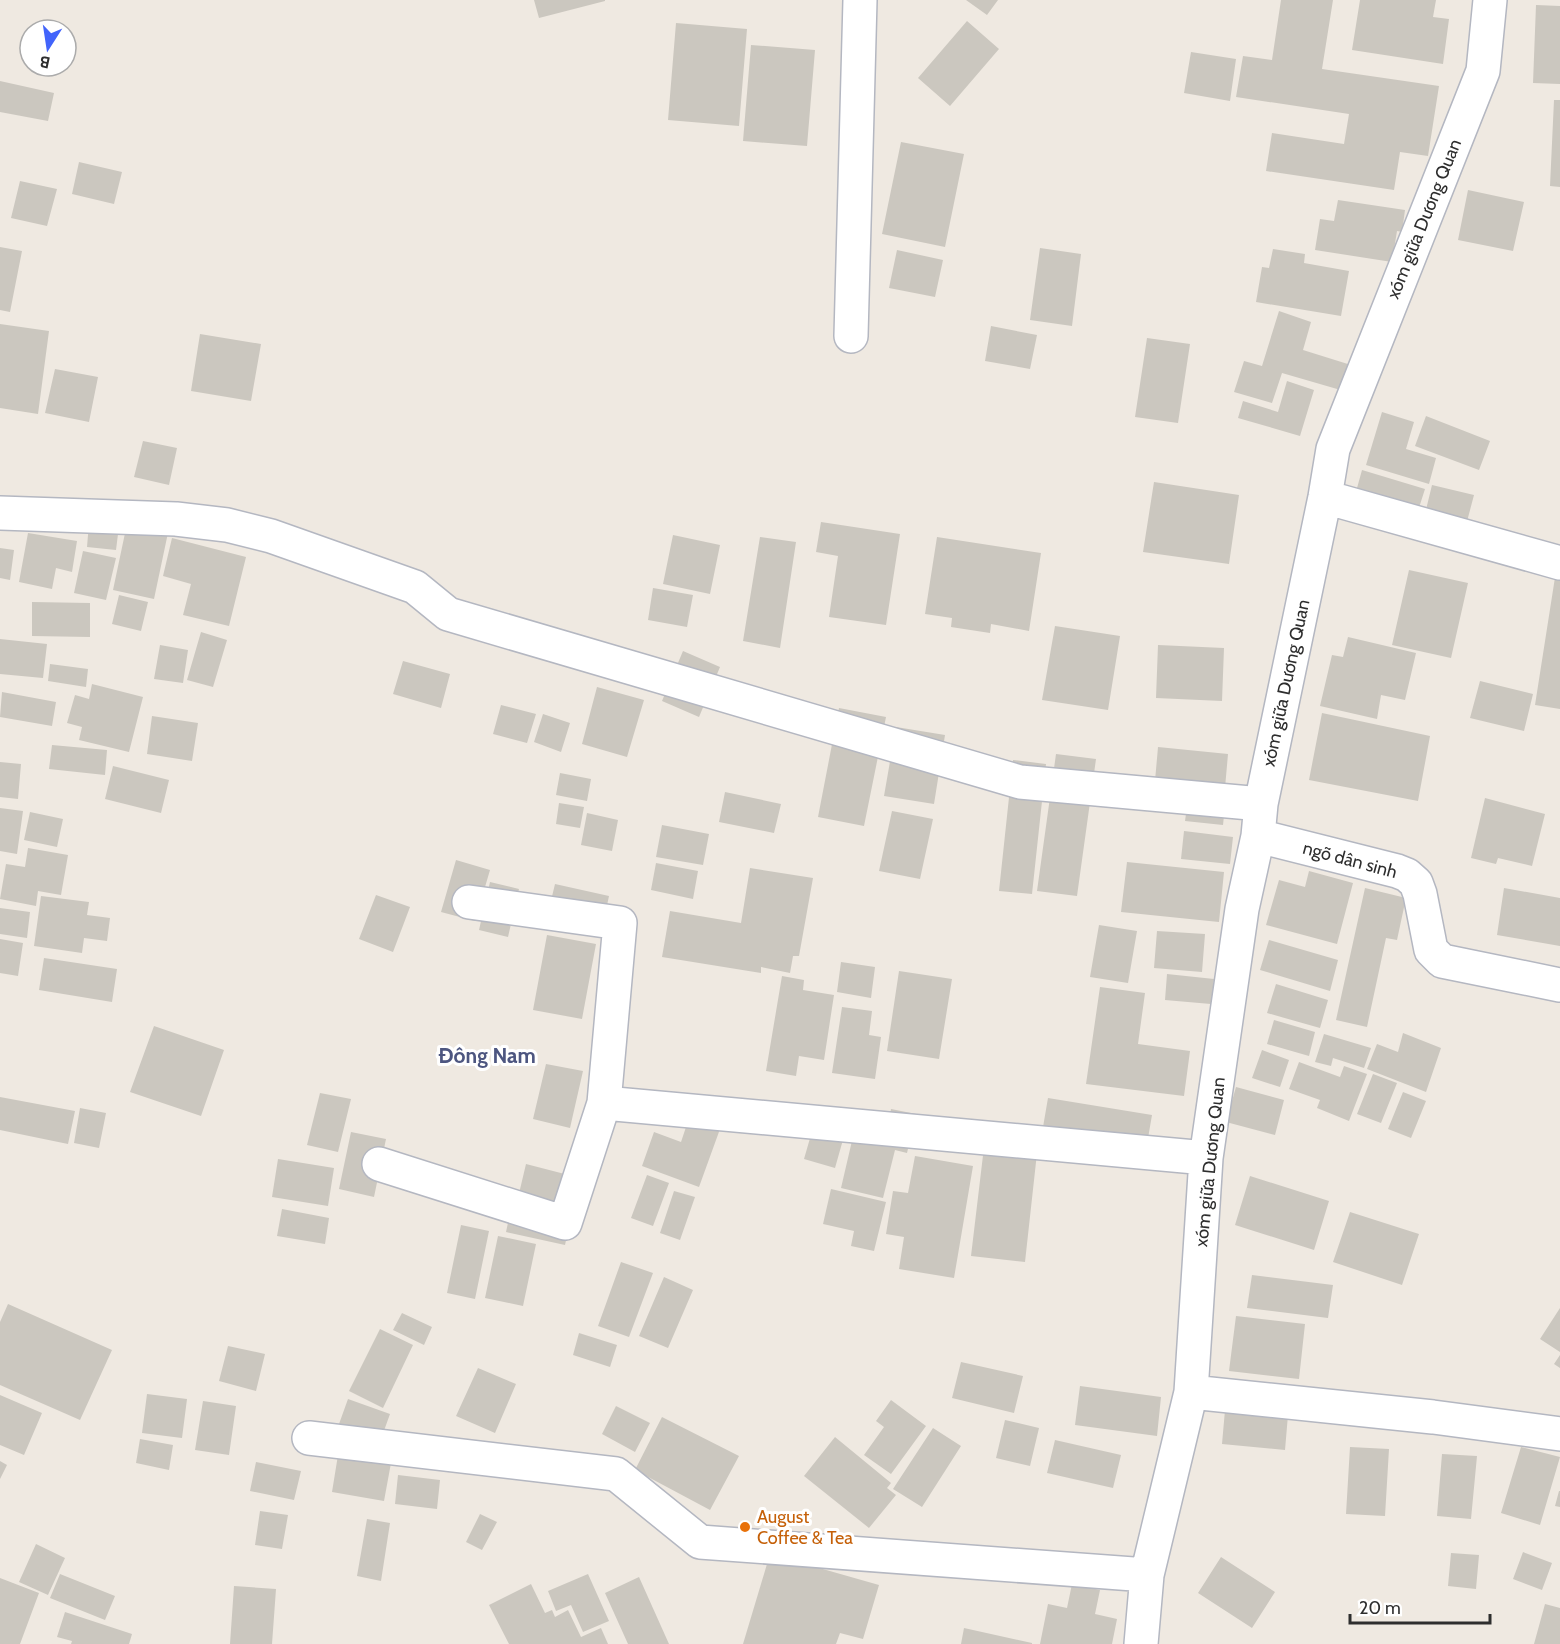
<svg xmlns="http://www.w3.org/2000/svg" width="1560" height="1644" viewBox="0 0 1560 1644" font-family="Cabin,sans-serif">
<rect width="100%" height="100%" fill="#efe9e1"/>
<path fill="#cbc7bf" d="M 534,0 L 605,0 L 605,1 L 539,18 Z
M 966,0 L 998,0 L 987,15 Z
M 1281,0 L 1333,0 L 1322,69 L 1439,86 L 1428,156 L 1400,152 L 1394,190 L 1266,171 L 1272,133 L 1344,144 L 1349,114 L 1236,97 L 1243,56 L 1272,60 Z
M 1360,0 L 1436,0 L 1433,17 L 1449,19 L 1443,64 L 1352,50 Z
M 1536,5 L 1560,6 L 1560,84 L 1533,83 Z
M 967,21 L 999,49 L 950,106 L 918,78 Z
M 676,23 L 747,29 L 739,126 L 668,120 Z
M 751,45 L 815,50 L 807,146 L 743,141 Z
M 1191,52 L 1236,59 L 1230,101 L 1184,93 Z
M 0,81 L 54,93 L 48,121 L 0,112 Z
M 1554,100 L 1560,100 L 1560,187 L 1550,186 Z
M 901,142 L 964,154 L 945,247 L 882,234 Z
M 79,162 L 122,172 L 114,204 L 72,194 Z
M 20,181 L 57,189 L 47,226 L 11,218 Z
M 1468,190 L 1524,202 L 1513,251 L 1458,240 Z
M 1338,200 L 1405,210 L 1402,232 L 1397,231 L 1392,262 L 1315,250 L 1320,219 L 1334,221 Z
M 0,247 L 22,251 L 10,312 L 0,310 Z
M 1040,248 L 1081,254 L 1072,326 L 1030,320 Z
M 1273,249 L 1305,254 L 1304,263 L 1349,271 L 1341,316 L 1256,302 L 1262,267 L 1269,268 Z
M 897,250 L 943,260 L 935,297 L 889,288 Z
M 1279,311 L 1311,322 L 1303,350 L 1351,365 L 1344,391 L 1282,373 L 1272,403 L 1234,392 L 1244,361 L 1262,366 Z
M 0,324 L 49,331 L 38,414 L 0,408 Z
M 991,326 L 1037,335 L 1030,369 L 985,361 Z
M 200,334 L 261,344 L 251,401 L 191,391 Z
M 1147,338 L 1190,344 L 1178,423 L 1135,417 Z
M 55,369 L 98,377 L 89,422 L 45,413 Z
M 1287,381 L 1314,390 L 1300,436 L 1238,418 L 1243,401 L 1278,412 Z
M 1382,412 L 1414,422 L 1406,449 L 1436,458 L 1429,484 L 1366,465 Z
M 1426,416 L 1490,441 L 1479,470 L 1415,446 Z
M 143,441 L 177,448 L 169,485 L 134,477 Z
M 1362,470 L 1425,489 L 1416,517 L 1354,499 Z
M 1154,482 L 1239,495 L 1229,564 L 1143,552 Z
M 1432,485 L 1474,495 L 1465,529 L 1424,518 Z
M 128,519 L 169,528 L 154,599 L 113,590 Z
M 821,522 L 900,534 L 886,625 L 829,617 L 838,556 L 816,552 Z
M 89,523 L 119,526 L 116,550 L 87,547 Z
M 28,533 L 77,541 L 72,572 L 56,568 L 52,589 L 19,582 Z
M 673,535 L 720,545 L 710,594 L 663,584 Z
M 760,537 L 796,542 L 780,648 L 743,641 Z
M 937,537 L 1041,553 L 1029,631 L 991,624 L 990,633 L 951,627 L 952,618 L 925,614 Z
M 172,538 L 246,557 L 229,626 L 183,615 L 191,584 L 163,576 Z
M 0,548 L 14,550 L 10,580 L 0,578 Z
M 83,551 L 116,558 L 106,600 L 74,593 Z
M 1409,570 L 1468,583 L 1451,658 L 1392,645 Z
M 1556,571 L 1560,571 L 1560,709 L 1535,705 Z
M 653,588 L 693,595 L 687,627 L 648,620 Z
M 119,595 L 148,602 L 141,631 L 112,624 Z
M 32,602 L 90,603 L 90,637 L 32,636 Z
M 1055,626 L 1120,636 L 1108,710 L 1042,700 Z
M 201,632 L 227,640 L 213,687 L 187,680 Z
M 1348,637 L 1416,653 L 1405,700 L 1381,695 L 1377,719 L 1320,706 L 1332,655 L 1343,657 Z
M 0,639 L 47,644 L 43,678 L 0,674 Z
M 160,645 L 188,650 L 183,683 L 154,679 Z
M 1158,645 L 1224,648 L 1222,701 L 1156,698 Z
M 683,651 L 720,667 L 699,717 L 662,701 Z
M 403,661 L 450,674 L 441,708 L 393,694 Z
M 50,664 L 88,669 L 86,687 L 48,681 Z
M 1480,681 L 1533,694 L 1524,731 L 1470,718 Z
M 92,684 L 143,697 L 129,752 L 79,740 L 82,727 L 67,723 L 75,695 L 89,699 Z
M 597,687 L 644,700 L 627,757 L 582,744 Z
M 2,692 L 56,702 L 52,726 L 0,717 Z
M 501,705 L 536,714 L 527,743 L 493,734 Z
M 839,708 L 886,717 L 864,826 L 818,817 Z
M 1322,713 L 1430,736 L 1418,801 L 1309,780 Z
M 543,714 L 570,723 L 561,752 L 534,742 Z
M 152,716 L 198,723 L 192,761 L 147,754 Z
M 896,727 L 945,735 L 934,804 L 884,796 Z
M 52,745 L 107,750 L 105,775 L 49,769 Z
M 1158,747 L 1228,754 L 1225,788 L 1155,781 Z
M 1056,754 L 1096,759 L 1077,896 L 1037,891 Z
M 1013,760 L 1046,764 L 1032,894 L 999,891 Z
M 0,762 L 21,764 L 18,799 L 0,797 Z
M 113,766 L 169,780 L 161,813 L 105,799 Z
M 560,773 L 591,779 L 587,801 L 556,795 Z
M 725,792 L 781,804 L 774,833 L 719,822 Z
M 1189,793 L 1226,797 L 1223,825 L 1185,821 Z
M 1485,798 L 1545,814 L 1532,866 L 1498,858 L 1496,864 L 1471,858 Z
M 559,803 L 584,807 L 580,828 L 556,824 Z
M 0,808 L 23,811 L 17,854 L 0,851 Z
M 892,811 L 933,819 L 920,879 L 879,871 Z
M 30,812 L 63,819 L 57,847 L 24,840 Z
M 587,813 L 618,820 L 612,851 L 581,845 Z
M 662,825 L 709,834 L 703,865 L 656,857 Z
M 1184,831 L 1233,837 L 1230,864 L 1181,859 Z
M 28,848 L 68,855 L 61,895 L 38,891 L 36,906 L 0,899 L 6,864 L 25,867 Z
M 456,860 L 490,870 L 475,921 L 441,912 Z
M 1127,862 L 1224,872 L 1219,922 L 1121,912 Z
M 656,863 L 698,871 L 693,899 L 651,890 Z
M 750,868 L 813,878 L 799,956 L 793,956 L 790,973 L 761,967 L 761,973 L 662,957 L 670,911 L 741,923 Z
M 1309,871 L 1353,883 L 1337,944 L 1266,925 L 1279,880 L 1305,887 Z
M 490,882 L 519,889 L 508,937 L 479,930 Z
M 555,884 L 609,896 L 603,924 L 548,913 Z
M 1365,888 L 1406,898 L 1397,940 L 1386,938 L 1367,1027 L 1336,1020 Z
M 1504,888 L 1560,898 L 1560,946 L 1497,935 Z
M 376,895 L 410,907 L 393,952 L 359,939 Z
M 41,896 L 89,902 L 87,915 L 110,918 L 107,941 L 84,938 L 82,953 L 34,946 Z
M 0,908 L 30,912 L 27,938 L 0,934 Z
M 1099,925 L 1137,931 L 1128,983 L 1090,977 Z
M 1157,931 L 1205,934 L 1202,972 L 1154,968 Z
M 547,935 L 596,944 L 582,1019 L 533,1010 Z
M 0,939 L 23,943 L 18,976 L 0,973 Z
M 1269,940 L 1338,960 L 1330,991 L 1260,970 Z
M 44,958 L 117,969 L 112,1002 L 39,990 Z
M 841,962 L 875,967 L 871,998 L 837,992 Z
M 899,971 L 952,979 L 939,1059 L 887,1051 Z
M 1167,974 L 1214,979 L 1211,1004 L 1165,1000 Z
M 782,976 L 804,980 L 803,990 L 834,995 L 824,1060 L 799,1056 L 796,1076 L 766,1071 Z
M 1276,984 L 1328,1000 L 1320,1028 L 1267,1013 Z
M 1100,987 L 1145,993 L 1138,1044 L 1190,1051 L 1184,1096 L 1086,1084 Z
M 842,1007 L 872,1011 L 869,1035 L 881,1037 L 875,1079 L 832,1073 Z
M 1274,1020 L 1315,1032 L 1309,1056 L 1267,1044 Z
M 154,1026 L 224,1050 L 201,1116 L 130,1092 Z
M 1403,1033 L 1441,1048 L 1426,1092 L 1367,1069 L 1377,1044 L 1398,1052 Z
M 1324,1034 L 1371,1048 L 1364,1068 L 1333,1058 L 1331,1066 L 1315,1062 Z
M 1262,1050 L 1289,1060 L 1280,1087 L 1252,1078 Z
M 1299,1062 L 1340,1077 L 1344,1066 L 1367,1074 L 1349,1121 L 1317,1108 L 1320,1100 L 1289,1089 Z
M 546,1064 L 583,1071 L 570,1128 L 533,1119 Z
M 1373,1074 L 1397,1083 L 1381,1123 L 1357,1114 Z
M 1236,1087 L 1284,1100 L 1275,1135 L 1226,1122 Z
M 1403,1092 L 1426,1101 L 1411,1138 L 1388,1129 Z
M 320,1093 L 351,1099 L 338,1152 L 307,1145 Z
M 0,1097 L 75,1111 L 68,1144 L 0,1130 Z
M 1048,1098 L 1152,1115 L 1147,1144 L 1043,1127 Z
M 80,1108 L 106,1113 L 99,1148 L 74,1143 Z
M 891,1109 L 916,1114 L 907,1153 L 895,1150 L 883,1198 L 841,1188 L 858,1115 L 889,1122 Z
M 817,1114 L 848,1122 L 835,1168 L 804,1159 Z
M 689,1118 L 720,1129 L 699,1187 L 642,1166 L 654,1132 L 681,1142 Z
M 351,1132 L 386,1139 L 374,1197 L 339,1189 Z
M 984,1147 L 1037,1153 L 1025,1262 L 971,1256 Z
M 915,1156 L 973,1166 L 954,1278 L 899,1269 L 904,1237 L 886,1234 L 893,1191 L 908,1193 Z
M 278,1159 L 334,1168 L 328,1206 L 272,1197 Z
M 526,1164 L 584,1179 L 574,1217 L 517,1202 Z
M 647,1175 L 669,1183 L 653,1226 L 631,1218 Z
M 1250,1176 L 1329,1201 L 1314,1250 L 1235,1225 Z
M 831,1189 L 886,1202 L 874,1251 L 851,1246 L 854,1231 L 823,1224 Z
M 674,1191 L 695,1197 L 680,1240 L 660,1233 Z
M 282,1209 L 329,1218 L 325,1244 L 277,1236 Z
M 511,1209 L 570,1222 L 565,1245 L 506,1232 Z
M 1350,1212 L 1419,1234 L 1402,1285 L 1333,1262 Z
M 461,1225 L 489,1231 L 475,1299 L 447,1293 Z
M 498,1236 L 536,1244 L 523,1306 L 485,1298 Z
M 621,1262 L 653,1273 L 629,1337 L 598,1326 Z
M 1252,1275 L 1333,1285 L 1328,1318 L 1247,1308 Z
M 664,1277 L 693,1290 L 668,1348 L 639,1336 Z
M 8,1304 L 112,1350 L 80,1420 L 0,1385 L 0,1322 Z
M 1560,1308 L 1560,1352 L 1540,1339 Z
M 402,1313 L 432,1327 L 424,1345 L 393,1330 Z
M 1236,1316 L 1305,1324 L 1299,1379 L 1229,1371 Z
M 380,1329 L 413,1345 L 383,1408 L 349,1391 Z
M 579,1333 L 617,1345 L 610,1367 L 573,1355 Z
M 228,1346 L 265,1354 L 256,1391 L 219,1381 Z
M 1560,1355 L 1560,1368 L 1554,1364 Z
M 961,1362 L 1023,1376 L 1014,1413 L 952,1398 Z
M 478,1368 L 516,1384 L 495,1433 L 456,1416 Z
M 1080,1386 L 1161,1397 L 1157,1436 L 1075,1425 Z
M 147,1394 L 187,1399 L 182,1438 L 142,1433 Z
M 0,1395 L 42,1413 L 24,1455 L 0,1445 Z
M 348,1399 L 390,1414 L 381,1439 L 339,1424 Z
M 891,1400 L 926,1426 L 891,1474 L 864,1455 L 884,1427 L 876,1421 Z
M 203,1401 L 236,1406 L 229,1455 L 195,1450 Z
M 616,1406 L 650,1423 L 635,1452 L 602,1434 Z
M 1225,1410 L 1288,1415 L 1285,1450 L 1222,1444 Z
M 662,1417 L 739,1456 L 710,1510 L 635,1470 Z
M 1005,1420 L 1039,1428 L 1030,1466 L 996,1458 Z
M 933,1428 L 961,1446 L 922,1507 L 893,1489 Z
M 835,1437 L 891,1483 L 887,1488 L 896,1495 L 869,1528 L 804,1476 Z
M 140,1439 L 173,1445 L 169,1470 L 136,1463 Z
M 1055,1440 L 1121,1455 L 1113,1488 L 1047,1473 Z
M 1350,1447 L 1389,1449 L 1385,1516 L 1346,1514 Z
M 1521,1447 L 1560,1457 L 1540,1525 L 1501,1513 Z
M 1442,1454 L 1477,1456 L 1471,1519 L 1437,1516 Z
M 338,1455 L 391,1463 L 384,1501 L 332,1492 Z
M 0,1461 L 7,1465 L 0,1479 Z
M 256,1462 L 301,1471 L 294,1500 L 250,1491 Z
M 398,1475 L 440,1480 L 437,1509 L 395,1504 Z
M 1559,1491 L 1560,1491 L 1560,1507 L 1555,1506 Z
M 260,1511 L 288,1515 L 282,1549 L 255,1545 Z
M 480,1514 L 497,1522 L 482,1550 L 466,1542 Z
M 367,1519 L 390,1523 L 381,1581 L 357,1576 Z
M 36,1544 L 65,1558 L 48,1595 L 19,1582 Z
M 1523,1552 L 1552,1563 L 1542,1590 L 1513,1579 Z
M 1451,1553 L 1479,1555 L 1476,1589 L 1448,1586 Z
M 770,1554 L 879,1585 L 863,1639 L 840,1633 L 836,1644 L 743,1644 Z
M 1221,1557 L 1275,1592 L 1252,1628 L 1198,1593 Z
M 60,1574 L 115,1596 L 105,1620 L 50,1598 Z
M 588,1574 L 609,1621 L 583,1632 L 571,1605 L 556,1611 L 548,1591 Z
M 639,1577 L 669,1644 L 628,1644 L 605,1593 Z
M 0,1578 L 39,1593 L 20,1644 L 0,1644 Z
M 531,1584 L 545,1613 L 552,1610 L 555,1617 L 568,1610 L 581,1637 L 601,1628 L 608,1644 L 509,1644 L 489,1605 Z
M 1072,1584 L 1100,1590 L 1095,1614 L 1117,1619 L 1112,1644 L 1040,1644 L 1048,1604 L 1067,1608 Z
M 234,1586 L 276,1589 L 272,1644 L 230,1644 Z
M 1545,1604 L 1560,1608 L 1560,1644 L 1534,1644 Z
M 65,1612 L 132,1634 L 129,1644 L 71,1644 L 72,1641 L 57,1637 Z
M 964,1628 L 1032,1643 L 1032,1644 L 961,1644 Z"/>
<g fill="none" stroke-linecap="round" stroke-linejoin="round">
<defs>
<path id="minor" d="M 851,336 L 860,0
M 1325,497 L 1560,563
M 0,513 L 176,519 L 227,525 L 271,536 L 415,587 L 448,614 L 1020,782 L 1261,804
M 1258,836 L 1397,871 L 1407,875 L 1416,883 L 1420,894 L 1431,950 L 1442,961 L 1560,985
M 469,902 L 620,923 L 604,1103 L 1206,1158
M 379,1164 L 565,1223 L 604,1103
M 1191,1392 L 1433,1417 L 1560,1434
M 309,1438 L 616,1474 L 700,1542 L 1147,1575
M 1141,1644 L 1147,1575 L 1191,1392 L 1206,1158 L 1242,909 L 1258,836 L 1261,804 L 1325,497 L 1333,449 L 1483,71 L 1490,0"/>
</defs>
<use href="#minor" stroke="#b4b7c1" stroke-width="36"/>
<use href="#minor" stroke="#fff" stroke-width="33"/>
</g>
<circle fill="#e8710a" stroke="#fff" stroke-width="2" cx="745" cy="1527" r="6"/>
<g text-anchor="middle" stroke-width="6" stroke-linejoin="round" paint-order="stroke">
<g font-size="18" fill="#2e2e2e" stroke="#fff">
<text transform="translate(1424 219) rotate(-68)" y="6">xóm giữa Dương Quan</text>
<text transform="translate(1286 683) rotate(-78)" y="6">xóm giữa Dương Quan</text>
<text transform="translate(1350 860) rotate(15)" y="6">ngõ dân sinh</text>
<text transform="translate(1210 1162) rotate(-84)" y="6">xóm giữa Dương Quan</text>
</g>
<g font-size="18" fill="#c56008" stroke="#fff" text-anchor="start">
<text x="757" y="1523">August<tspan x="757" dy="21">Coffee &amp; Tea</tspan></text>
</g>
<g font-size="21" font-weight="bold" fill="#4d5680" stroke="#fff">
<text x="487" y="1063">Đông Nam</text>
</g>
</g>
<g transform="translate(48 48) rotate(192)"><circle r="28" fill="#ffffff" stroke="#ababab" stroke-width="1.5"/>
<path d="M0-4.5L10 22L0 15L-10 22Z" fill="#4264fb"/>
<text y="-9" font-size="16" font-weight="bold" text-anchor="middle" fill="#2e2e2e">B</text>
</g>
<path d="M1350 1614v9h140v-9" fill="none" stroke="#2e2e2e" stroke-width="3"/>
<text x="1359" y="1614" font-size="18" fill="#2e2e2e" stroke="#ffffff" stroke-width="4.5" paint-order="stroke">20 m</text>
</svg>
